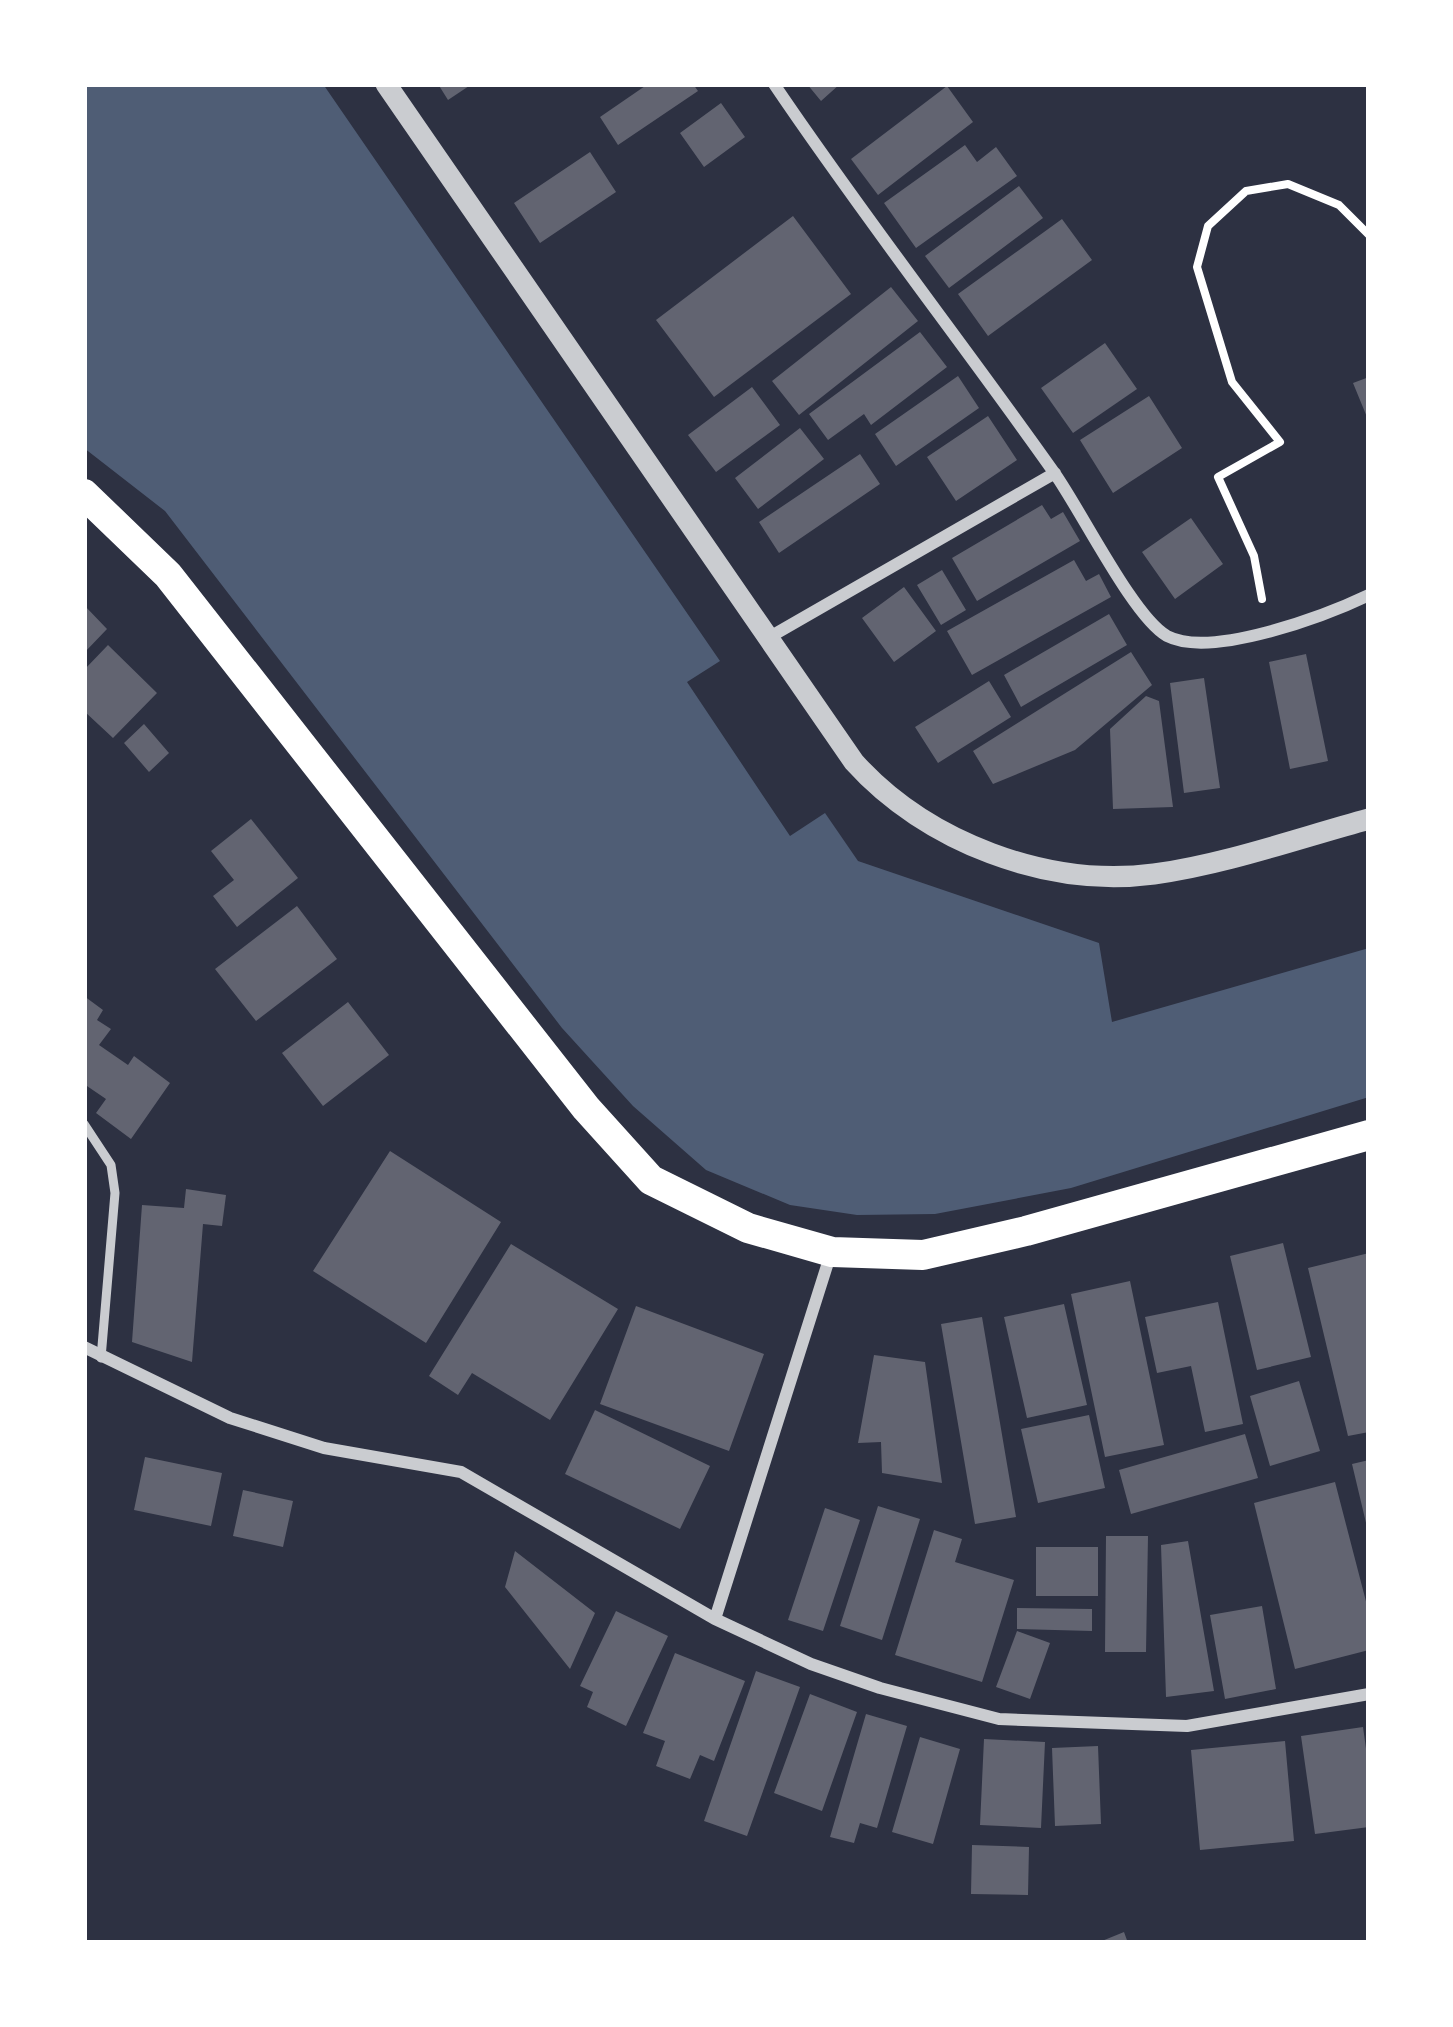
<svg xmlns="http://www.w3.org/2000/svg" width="1453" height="2027" viewBox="0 0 1453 2027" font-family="Lora,serif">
<rect width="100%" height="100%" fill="#2d3142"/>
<path fill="#4f5d75" d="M 84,84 L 323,84 L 720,661 L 687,682 L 790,836 L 825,813 L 858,861 L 1099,943 L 1112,1022 L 1369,948 L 1369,1097 L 1071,1188 L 935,1214 L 857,1215 L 790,1205 L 706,1170 L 633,1106 L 562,1028 L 165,511 L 84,448 Z"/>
<path fill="#626471" d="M 438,84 L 472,84 L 448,100 Z
M 648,84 L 693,84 L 698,91 L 618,145 L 600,117 Z
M 807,84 L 840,84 L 821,101 Z
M 947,86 L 973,122 L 878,195 L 851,159 Z
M 721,103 L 745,137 L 704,167 L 680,133 Z
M 965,145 L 977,162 L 996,147 L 1017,176 L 916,248 L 884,203 Z
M 590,152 L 616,192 L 540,243 L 514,203 Z
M 1019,186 L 1043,218 L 949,288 L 925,256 Z
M 793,216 L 851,294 L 714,397 L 656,320 Z
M 1062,219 L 1092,260 L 988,336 L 958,294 Z
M 891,287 L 918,321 L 799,415 L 772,381 Z
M 920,332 L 947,367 L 871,425 L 864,414 L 828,440 L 809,414 Z
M 1105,343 L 1137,389 L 1073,433 L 1041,388 Z
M 958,376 L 979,408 L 896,466 L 875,434 Z
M 1369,377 L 1369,422 L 1353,383 Z
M 752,387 L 780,425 L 716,472 L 688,435 Z
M 1149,396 L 1182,448 L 1113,493 L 1080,440 Z
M 988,416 L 1017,460 L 956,501 L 927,457 Z
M 800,428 L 824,459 L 758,509 L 735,478 Z
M 860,454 L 880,484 L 779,553 L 759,522 Z
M 1042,505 L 1051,519 L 1063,512 L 1080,541 L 977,601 L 952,558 Z
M 1191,518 L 1223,564 L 1175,599 L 1142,552 Z
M 1074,560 L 1086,581 L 1099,574 L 1111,597 L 972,675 L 947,631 Z
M 942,570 L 966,610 L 941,625 L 917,585 Z
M 904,587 L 936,631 L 894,662 L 862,618 Z
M 84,605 L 107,629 L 84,653 Z
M 1109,614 L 1127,645 L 1021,707 L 1004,675 Z
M 108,645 L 157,693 L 113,738 L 84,711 L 84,670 Z
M 1131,652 L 1152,685 L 1075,750 L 993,784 L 973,751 Z
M 1306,654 L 1328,761 L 1290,769 L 1269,662 Z
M 1204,678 L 1220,788 L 1184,793 L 1170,683 Z
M 989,681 L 1011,717 L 938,763 L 915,727 Z
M 1146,696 L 1159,701 L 1173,807 L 1113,809 L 1110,729 Z
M 144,724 L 169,753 L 149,772 L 124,743 Z
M 251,819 L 298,878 L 237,927 L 213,896 L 234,880 L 211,851 Z
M 297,906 L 337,959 L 256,1021 L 215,969 Z
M 84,996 L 103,1010 L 97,1020 L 111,1029 L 99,1045 L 128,1065 L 134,1056 L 170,1083 L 131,1139 L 96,1113 L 106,1099 L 84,1084 Z
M 348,1002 L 389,1055 L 323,1106 L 282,1053 Z
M 390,1151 L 501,1222 L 426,1343 L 313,1271 Z
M 186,1189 L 226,1195 L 222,1226 L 203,1224 L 192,1362 L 132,1342 L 142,1205 L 184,1208 Z
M 1283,1243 L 1311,1357 L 1257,1370 L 1230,1256 Z
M 511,1244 L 618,1309 L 550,1420 L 472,1373 L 458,1395 L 429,1376 Z
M 1369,1253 L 1369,1432 L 1348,1436 L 1308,1268 Z
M 1130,1281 L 1164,1445 L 1105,1457 L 1071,1294 Z
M 1218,1302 L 1243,1424 L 1205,1432 L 1191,1366 L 1157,1373 L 1145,1317 Z
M 1064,1304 L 1087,1405 L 1027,1418 L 1004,1317 Z
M 636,1306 L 764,1354 L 729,1451 L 600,1404 Z
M 982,1317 L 1016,1517 L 975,1524 L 941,1324 Z
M 874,1355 L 925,1362 L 942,1483 L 882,1473 L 881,1442 L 858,1443 Z
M 1299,1381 L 1320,1451 L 1270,1466 L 1250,1396 Z
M 595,1410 L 710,1466 L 680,1529 L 565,1474 Z
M 1089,1415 L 1105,1488 L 1038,1503 L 1021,1429 Z
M 1245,1434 L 1258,1478 L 1131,1514 L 1119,1470 Z
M 145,1457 L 222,1473 L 211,1526 L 134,1510 Z
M 1369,1460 L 1369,1527 L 1367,1527 L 1352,1464 Z
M 1335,1482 L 1369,1613 L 1369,1650 L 1295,1669 L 1254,1503 Z
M 243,1490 L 293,1501 L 283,1547 L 233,1536 Z
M 878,1506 L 920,1519 L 882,1640 L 840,1626 Z
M 825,1508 L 860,1520 L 823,1631 L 788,1620 Z
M 934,1530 L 962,1539 L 955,1562 L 1014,1580 L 982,1682 L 895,1655 Z
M 1106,1536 L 1148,1536 L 1146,1652 L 1105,1652 Z
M 1188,1541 L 1214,1691 L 1166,1697 L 1161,1545 Z
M 1036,1547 L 1098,1547 L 1098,1596 L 1036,1596 Z
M 515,1551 L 595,1613 L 570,1669 L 505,1587 Z
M 1262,1606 L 1276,1689 L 1225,1699 L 1210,1615 Z
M 1017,1608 L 1092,1609 L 1092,1631 L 1017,1629 Z
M 616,1611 L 668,1636 L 626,1726 L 587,1707 L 593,1692 L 580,1686 Z
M 1017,1631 L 1050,1643 L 1030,1699 L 996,1687 Z
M 675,1653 L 745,1681 L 714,1761 L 700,1755 L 690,1779 L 656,1766 L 665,1741 L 643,1733 Z
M 756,1671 L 800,1687 L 747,1836 L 704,1821 Z
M 810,1694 L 857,1712 L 822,1811 L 774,1793 Z
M 866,1714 L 907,1726 L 877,1828 L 860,1823 L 854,1843 L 830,1837 Z
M 1363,1727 L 1369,1770 L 1369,1827 L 1315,1834 L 1301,1736 Z
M 920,1737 L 960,1749 L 933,1844 L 892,1832 Z
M 984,1739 L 1045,1742 L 1041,1828 L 980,1825 Z
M 1285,1741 L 1294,1841 L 1200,1850 L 1191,1750 Z
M 1098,1746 L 1101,1824 L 1055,1826 L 1052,1748 Z
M 972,1845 L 1029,1847 L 1028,1895 L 971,1894 Z
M 1124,1932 L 1128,1943 L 1097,1943 Z"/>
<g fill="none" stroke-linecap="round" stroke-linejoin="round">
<path stroke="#fff" stroke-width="8" d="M 1262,599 L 1254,556 L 1218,477 L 1280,442 L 1232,382 L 1197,267 L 1208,226 L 1246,191 L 1288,184 L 1339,205 L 1369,235"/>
<path stroke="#caccd0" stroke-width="9" d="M 84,1124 L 111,1165 L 115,1193 L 101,1358"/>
<path stroke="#caccd0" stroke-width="12" d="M 774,84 C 863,216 961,341 1053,471 C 1080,508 1133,617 1167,636 C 1211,659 1325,616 1369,595
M 768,638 L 1055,473
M 84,1347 L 230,1418 L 324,1448 L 461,1472 L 715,1619 L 811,1664 L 880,1688 L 999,1719 L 1187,1726 L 1369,1694
M 715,1619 L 831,1253"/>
<path stroke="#caccd0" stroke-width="21" d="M 386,84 L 854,762 C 926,842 1047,888 1154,874 C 1226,864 1299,838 1369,819"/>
<path stroke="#fff" stroke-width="30" d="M 84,494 L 168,575 L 586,1108 L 651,1180 L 748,1228 L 832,1252 L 923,1255 L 1026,1231 L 1369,1135"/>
</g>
<rect width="1453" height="2027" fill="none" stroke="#ffffff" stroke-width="174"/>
</svg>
